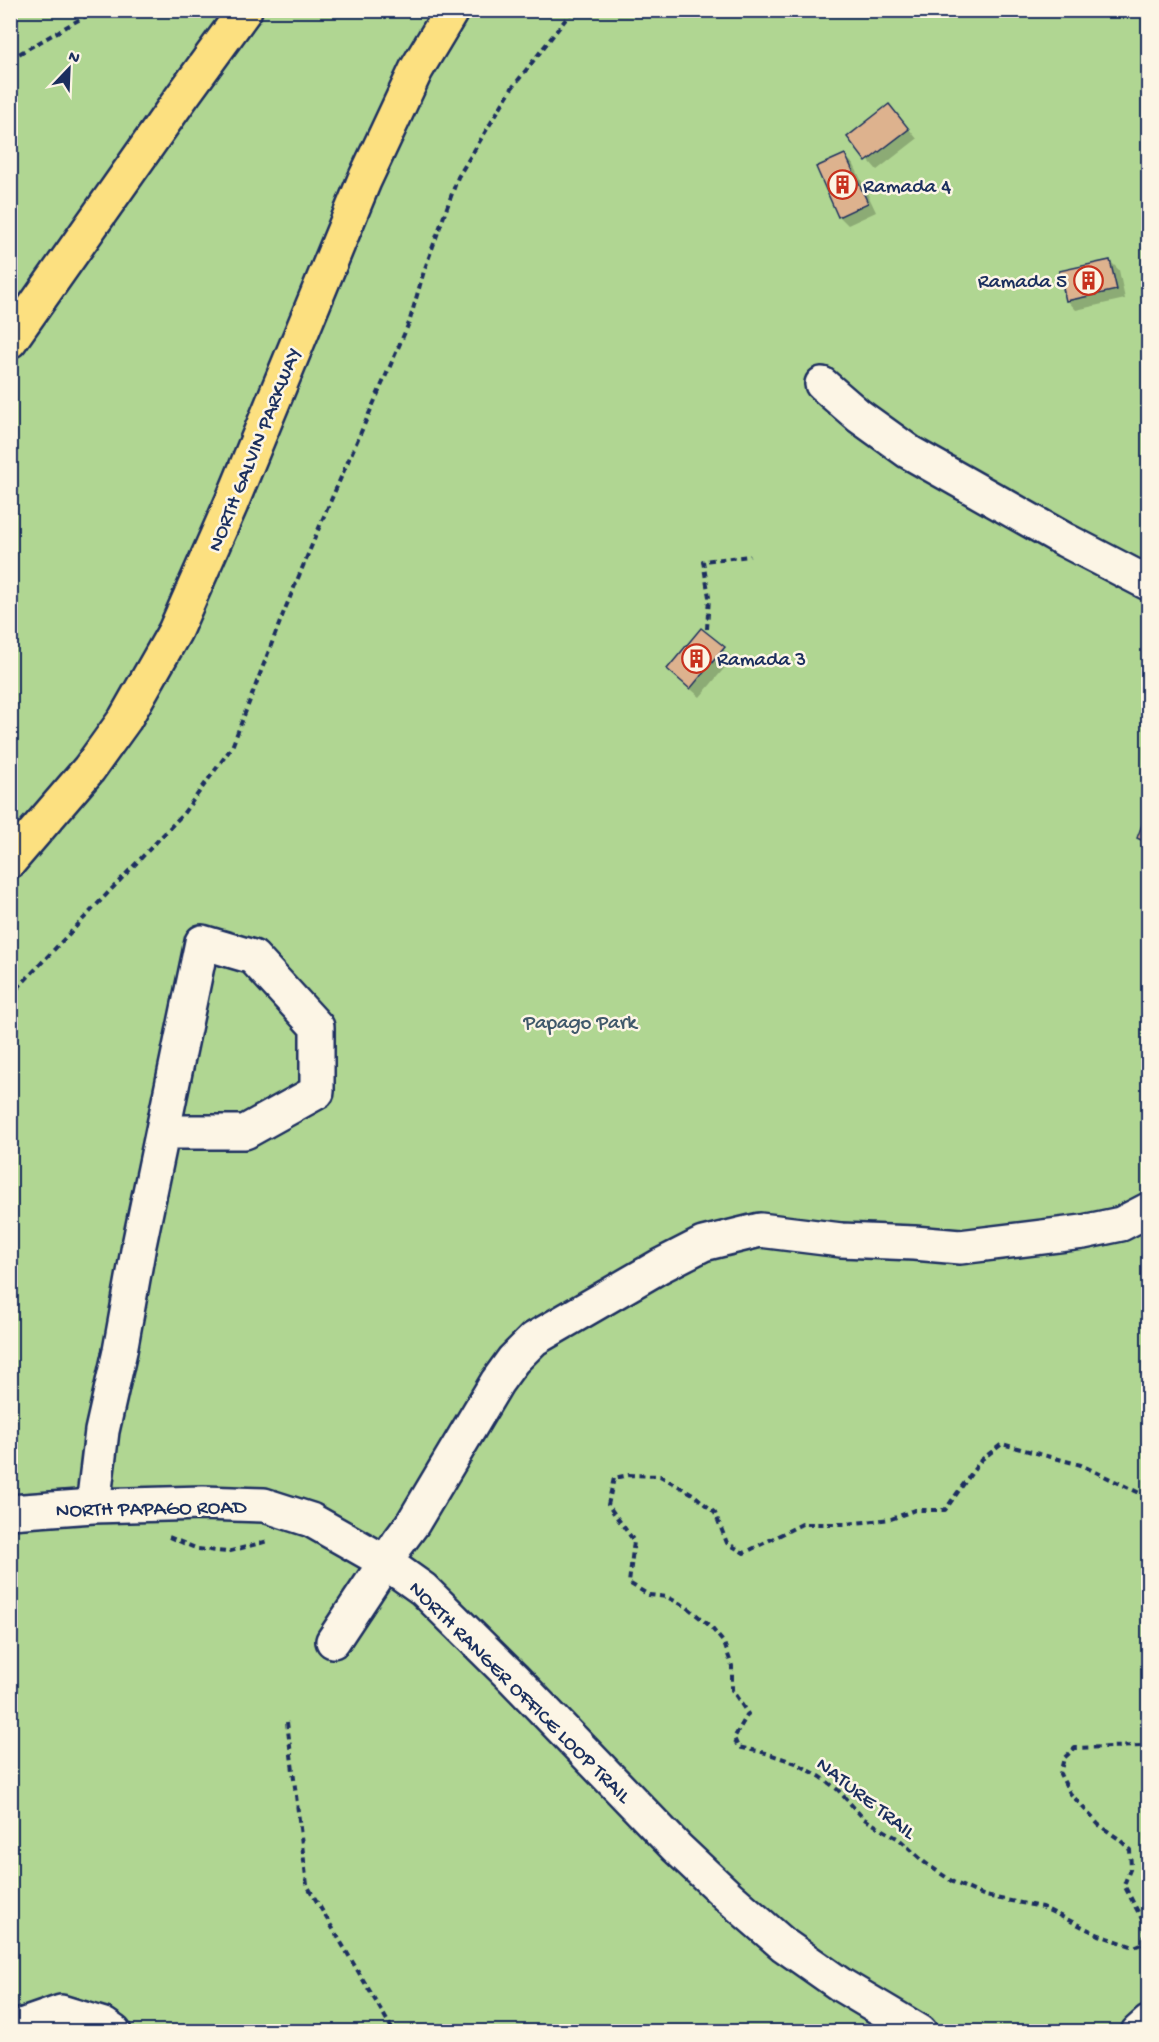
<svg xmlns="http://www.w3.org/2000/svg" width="1159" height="2042" viewBox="0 0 1159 2042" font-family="'Gochi Hand',sans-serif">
<rect width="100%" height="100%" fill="#f3e1cb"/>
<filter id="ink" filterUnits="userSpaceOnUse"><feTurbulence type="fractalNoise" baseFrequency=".0167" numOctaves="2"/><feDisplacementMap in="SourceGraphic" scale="12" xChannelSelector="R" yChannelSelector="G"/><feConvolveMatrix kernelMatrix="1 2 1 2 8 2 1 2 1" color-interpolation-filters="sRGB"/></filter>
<g filter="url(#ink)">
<path fill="#b0d692" stroke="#668278" stroke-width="1.5" d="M 11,11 L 1148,11 L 1148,2031 L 11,2031 Z"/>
<path fill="#0003" d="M 898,115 L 917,139 L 877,170 L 849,138 Z
M 845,156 L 854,165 L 876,212 L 848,225 L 839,216 Z
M 1110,261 L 1119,270 L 1125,299 L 1076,310 L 1067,300 Z
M 701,630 L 733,658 L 700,697 L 678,678 Z
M 1148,813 L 1148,848 L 1138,838 Z"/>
<path fill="#ddb28e" stroke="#1b2f5e" stroke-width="1.5" d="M 889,104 L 909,129 L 866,162 L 847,137 Z
M 845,154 L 868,203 L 838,217 L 816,167 Z
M 1110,260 L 1117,290 L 1066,301 L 1059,271 Z
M 701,628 L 725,647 L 690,689 L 667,669 Z
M 1148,809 L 1148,843 L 1137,838 Z"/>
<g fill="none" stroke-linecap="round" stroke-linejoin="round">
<defs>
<path id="minor" d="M 822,384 L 859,416 L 909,452 L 1065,540 L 1148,583
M 93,1506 L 102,1431 L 120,1351 L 139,1245 L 202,942 L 253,957 L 317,1027 L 317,1092 L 245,1132 L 163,1132
M 10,1512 L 93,1506 L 203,1503 L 264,1505 L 311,1520 L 385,1562 L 423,1589 L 513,1678 L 677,1848 L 729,1897 L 784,1945 L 841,1985 L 920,2032
M 333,1641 L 398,1543 L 413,1523 L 497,1382 L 513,1360 L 534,1339 L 660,1266 L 703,1244 L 760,1230 L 841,1240 L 914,1243 L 960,1247 L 1083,1232 L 1121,1224 L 1148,1210
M 12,2032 L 18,2027 L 61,2012 L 104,2025 L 114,2032
M 1138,2032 L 1148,2023"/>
<path id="major" d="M 10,341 L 181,98 L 245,10
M 10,861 L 89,769 L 125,719 L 175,631 L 231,504 L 364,181 L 416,70 L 452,10"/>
</defs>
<use href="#minor" stroke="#1b2f5e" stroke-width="38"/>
<use href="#major" stroke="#1b2f5e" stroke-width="38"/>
<path stroke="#1b2f5e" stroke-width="4" stroke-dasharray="6 4.5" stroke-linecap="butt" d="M 10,59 L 96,10
M 707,629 L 709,597 L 703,561 L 750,556
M 10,996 L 183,814 L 232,747 L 283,614 L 324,516 L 409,323 L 424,271 L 458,177 L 512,88 L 573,10
M 1148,1497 L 1081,1465 L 1002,1444 L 981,1460 L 945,1510 L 915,1510 L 891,1519 L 847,1524 L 802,1524 L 744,1553 L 727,1543 L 715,1513 L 693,1494 L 660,1476 L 629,1475 L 614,1478 L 608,1505 L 634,1541 L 629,1583 L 649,1595 L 667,1597 L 687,1607 L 710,1626 L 724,1643 L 732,1666 L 732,1690 L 748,1714 L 734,1738 L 738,1747 L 766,1753 L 796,1763 L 821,1777 L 838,1790 L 864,1819 L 899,1839 L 924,1862 L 953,1882 L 985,1896 L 1042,1907 L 1099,1935 L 1134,1947 L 1144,1943 L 1145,1925 L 1124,1885 L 1131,1867 L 1130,1850 L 1119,1839 L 1099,1825 L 1070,1793 L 1060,1774 L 1064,1758 L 1075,1748 L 1141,1746 L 1148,1741
M 169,1537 L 198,1549 L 227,1552 L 268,1541
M 287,1722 L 307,1885 L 394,2032"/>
<use href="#minor" stroke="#fcf5e5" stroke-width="33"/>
<use href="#major" stroke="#fce080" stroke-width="33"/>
</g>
</g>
<defs>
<symbol id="building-ring" viewBox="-11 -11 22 22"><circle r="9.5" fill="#fcf5e5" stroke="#c8321e" stroke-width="1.5"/><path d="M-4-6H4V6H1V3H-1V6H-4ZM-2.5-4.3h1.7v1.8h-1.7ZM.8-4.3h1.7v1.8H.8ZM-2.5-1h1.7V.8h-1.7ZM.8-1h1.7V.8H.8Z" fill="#c8321e"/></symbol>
</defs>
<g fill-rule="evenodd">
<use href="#building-ring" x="826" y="168" width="33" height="33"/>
<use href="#building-ring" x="1072" y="264" width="33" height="33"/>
<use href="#building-ring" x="680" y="642" width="33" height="33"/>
</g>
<g text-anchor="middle" stroke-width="5" stroke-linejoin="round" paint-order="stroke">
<g font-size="21" fill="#1b2f5e" stroke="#fcf5e5" text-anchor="start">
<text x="863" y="192">Ramada 4</text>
<text x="1067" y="287" text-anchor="end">Ramada 5</text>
<text x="717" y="665">Ramada 3</text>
</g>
<g font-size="21" fill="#1b2f5e" stroke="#fcf5e5">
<text transform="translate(253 449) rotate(-68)" y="7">NORTH GALVIN PARKWAY</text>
<text transform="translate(151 1507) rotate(-1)" y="7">NORTH PAPAGO ROAD</text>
<text transform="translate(521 1691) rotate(45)" y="7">NORTH RANGER OFFICE LOOP TRAIL</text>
<text transform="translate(867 1797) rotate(38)" y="7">NATURE TRAIL</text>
</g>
<g font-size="21" fill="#40596b" stroke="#fcf5e5">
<text x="580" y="1028">Papago Park</text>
</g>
</g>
<rect width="1159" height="2042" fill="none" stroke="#fcf5e5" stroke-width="36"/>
<rect x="18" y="18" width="1123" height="2006" fill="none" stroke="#1b2f5e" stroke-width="2" filter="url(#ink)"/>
<g transform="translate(69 69) rotate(23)" stroke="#fcf5e5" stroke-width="4.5" paint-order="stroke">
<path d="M0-4.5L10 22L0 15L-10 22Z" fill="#1b2f5e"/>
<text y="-9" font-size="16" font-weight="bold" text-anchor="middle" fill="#1b2f5e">N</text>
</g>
</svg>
